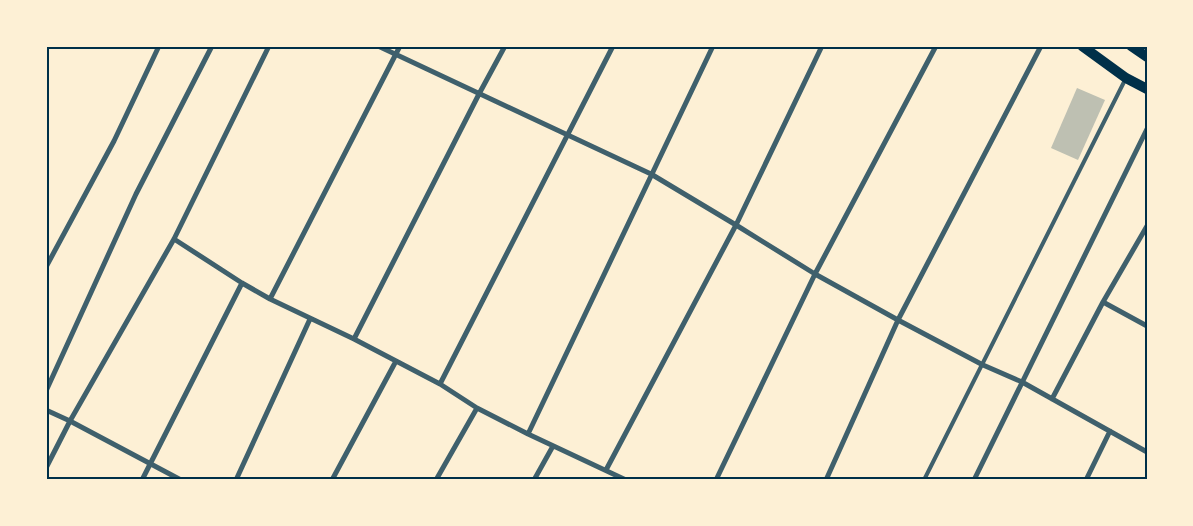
<svg xmlns="http://www.w3.org/2000/svg" width="1193" height="526" viewBox="0 0 1193 526" font-family="'Archivo Narrow',sans-serif">
<rect width="100%" height="100%" fill="#fdf0d5"/>
<path fill="#bec0b2" d="M 1077,88 L 1105,100 L 1078,160 L 1051,148 Z"/>
<g fill="none" stroke-linecap="round" stroke-linejoin="round">
<path stroke="#3f606c" stroke-width="4" d="M 924,480 L 1126,78"/>
<path stroke="#3f606c" stroke-width="5" d="M 378,46 L 651,174 L 736,225 L 815,274 L 898,320 L 983,365 L 1022,382 L 1147,452
M 174,239 L 242,283 L 270,299 L 354,339 L 440,384 L 477,408 L 528,434 L 626,480
M 46,267 L 114,141 L 159,46
M 270,299 L 400,46
M 1103,302 L 1147,326
M 354,339 L 479,94 L 505,46
M 440,384 L 613,46
M 46,391 L 136,194 L 212,46
M 1052,399 L 1103,302 L 1147,226
M 46,410 L 70,421 L 181,480
M 528,434 L 713,46
M 46,468 L 70,421 L 174,239 L 269,46
M 606,470 L 736,225 L 822,46
M 142,480 L 242,283
M 236,480 L 310,319
M 332,480 L 396,361
M 436,480 L 477,408
M 534,480 L 553,446
M 716,480 L 815,274 L 936,46
M 826,480 L 898,320 L 1041,46
M 974,480 L 1147,129
M 1086,480 L 1110,431"/>
<path stroke="#003049" stroke-width="10" d="M 1082,46 L 1126,78 L 1147,89
M 1131,46 L 1147,57"/>
</g>
<rect width="1193" height="526" fill="none" stroke="#fdf0d5" stroke-width="95"/>
<rect x="48" y="48" width="1098" height="430" fill="none" stroke="#003049" stroke-width="2"/>
</svg>
